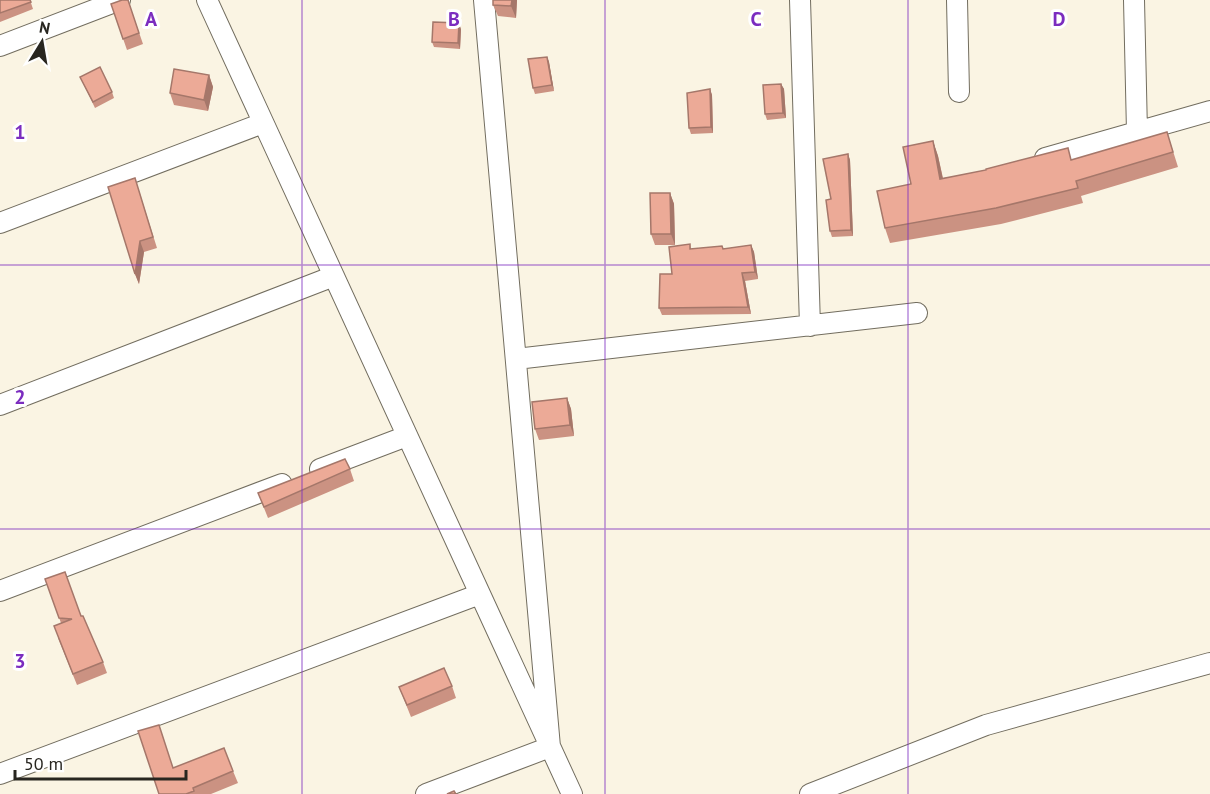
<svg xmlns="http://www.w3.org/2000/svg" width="1210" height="794" viewBox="0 0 1210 794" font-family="'PT Sans',sans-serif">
<rect width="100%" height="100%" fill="#faf4e3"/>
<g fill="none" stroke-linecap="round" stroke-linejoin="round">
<defs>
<path id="minor" d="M 207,0 L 572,794
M 800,0 L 810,326
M 957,0 L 959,92
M 1134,0 L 1137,132
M 0,46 L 120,0
M 1045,158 L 1210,111
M 0,223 L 263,123
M 516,359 L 917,313
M 0,405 L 334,276
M 320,469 L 407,436
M 0,591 L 282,484
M 0,774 L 480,594
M 426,794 L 550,747 L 484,0
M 810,794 L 986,725 L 1210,663"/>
</defs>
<use href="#minor" stroke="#726d5f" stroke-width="22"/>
<use href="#minor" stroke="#fff" stroke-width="20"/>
</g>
<path fill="#cb9282" d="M 0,0 L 30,0 L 33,9 L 0,22 Z
M 128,0 L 143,44 L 127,50 L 111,4 Z
M 517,0 L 516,18 L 498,16 L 493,5 Z
M 461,29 L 460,49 L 434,47 L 432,42 Z
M 547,57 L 549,62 L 554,91 L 535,94 L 533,88 Z
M 209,75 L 213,87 L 208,111 L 174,105 L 170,93 Z
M 80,77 L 112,92 L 114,98 L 95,108 Z
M 781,84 L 784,89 L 786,118 L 767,120 L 765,114 Z
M 710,89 L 712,95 L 713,133 L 691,134 L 689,128 Z
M 1167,132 L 1178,167 L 1081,196 L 1083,203 L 1001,224 L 890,243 L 885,228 L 911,184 L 933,141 L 938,156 L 943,178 L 1072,160 Z
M 848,154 L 850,160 L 853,236 L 832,237 L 830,231 Z
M 135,178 L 157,248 L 144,252 L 139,284 L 135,274 Z
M 670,193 L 674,204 L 675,245 L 655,245 L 651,234 Z
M 690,244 L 691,249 L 723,249 L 751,245 L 754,252 L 758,279 L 745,281 L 751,314 L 662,315 L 659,308 L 672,274 Z
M 567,398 L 571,409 L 574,436 L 539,440 L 535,429 Z
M 350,469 L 354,481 L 268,518 L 258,493 Z
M 45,579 L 81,616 L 103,662 L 107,673 L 77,685 L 58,638 L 61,623 Z
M 452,686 L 456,698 L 411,717 L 399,687 Z
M 173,768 L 233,771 L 238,783 L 211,794 L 159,794 Z"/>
<path fill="#a5776a" d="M 512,0 L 517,0 L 516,18 L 511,6 Z
M 459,23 L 461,29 L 460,49 L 458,43 Z
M 547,57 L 549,62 L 554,91 L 552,85 Z
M 209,75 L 213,87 L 208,111 L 204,100 Z
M 781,84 L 784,89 L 786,118 L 783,113 Z
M 710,89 L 712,95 L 713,133 L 711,127 Z
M 933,141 L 938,156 L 946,194 L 940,179 Z
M 848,154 L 850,160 L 853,236 L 851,230 Z
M 670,193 L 674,204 L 675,245 L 671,234 Z
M 140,241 L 144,252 L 139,284 L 135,274 Z
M 751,245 L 754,252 L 758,279 L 755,272 Z
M 742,273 L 745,281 L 751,314 L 748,307 Z
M 567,398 L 571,409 L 574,436 L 570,425 Z"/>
<path fill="#ecaa97" stroke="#a5776a" stroke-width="1.5" d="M 0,0 L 30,0 L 31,2 L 0,13 Z
M 122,0 L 128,0 L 139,33 L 123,39 L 111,4 Z
M 493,0 L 512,0 L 511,6 L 493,5 Z
M 433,22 L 459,23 L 458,43 L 432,42 Z
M 547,57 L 552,85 L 533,88 L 528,59 Z
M 100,67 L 112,92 L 93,102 L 80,77 Z
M 174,69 L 209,75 L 204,100 L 170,93 Z
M 781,84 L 783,113 L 765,114 L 763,85 Z
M 710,89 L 711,127 L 689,128 L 687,93 Z
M 1167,132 L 1173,152 L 1076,181 L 1078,188 L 996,208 L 885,228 L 877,191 L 911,184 L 903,147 L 933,141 L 940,179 L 986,170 L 986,169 L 1068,148 L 1071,160 Z
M 848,154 L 851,230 L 830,231 L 826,200 L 831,199 L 823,159 Z
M 135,178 L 153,237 L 140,241 L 135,274 L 108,187 Z
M 650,193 L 670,193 L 671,234 L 651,234 Z
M 690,244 L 690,249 L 722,246 L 723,249 L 751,245 L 755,272 L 742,273 L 748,307 L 659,308 L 660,274 L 672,274 L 669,247 Z
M 567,398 L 570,425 L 535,429 L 532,402 Z
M 345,459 L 350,469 L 264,507 L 258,493 Z
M 65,572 L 81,616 L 83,616 L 103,662 L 73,674 L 54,626 L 72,619 L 59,618 L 45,579 Z
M 444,668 L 452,686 L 407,705 L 399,687 Z
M 159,725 L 173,768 L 224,748 L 233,771 L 193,788 L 194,791 L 186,794 L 159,794 L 138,731 Z
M 454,791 L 456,794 L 447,794 Z"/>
<path fill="none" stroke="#7b2cbf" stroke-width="1.5" stroke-opacity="0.55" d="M 302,0 L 302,794M 605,0 L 605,794M 908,0 L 908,794M 0,265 L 1210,265M 0,529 L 1210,529"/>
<g font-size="20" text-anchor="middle" font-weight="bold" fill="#7b2cbf" stroke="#fff" stroke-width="6" stroke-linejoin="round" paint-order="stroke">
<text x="151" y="26">A</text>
<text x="454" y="26">B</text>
<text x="756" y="26">C</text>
<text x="1059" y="26">D</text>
<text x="20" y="139">1</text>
<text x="20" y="404">2</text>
<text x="20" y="668">3</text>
</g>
<g transform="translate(42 42) rotate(11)" stroke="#ffffff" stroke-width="4.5" paint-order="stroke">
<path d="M0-4.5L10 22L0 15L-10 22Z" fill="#282620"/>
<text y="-9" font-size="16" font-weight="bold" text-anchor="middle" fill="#282620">N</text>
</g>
<path d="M15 770v9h171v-9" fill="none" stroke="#282620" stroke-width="3"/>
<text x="24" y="770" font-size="18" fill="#282620" stroke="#ffffff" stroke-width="4.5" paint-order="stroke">50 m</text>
</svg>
